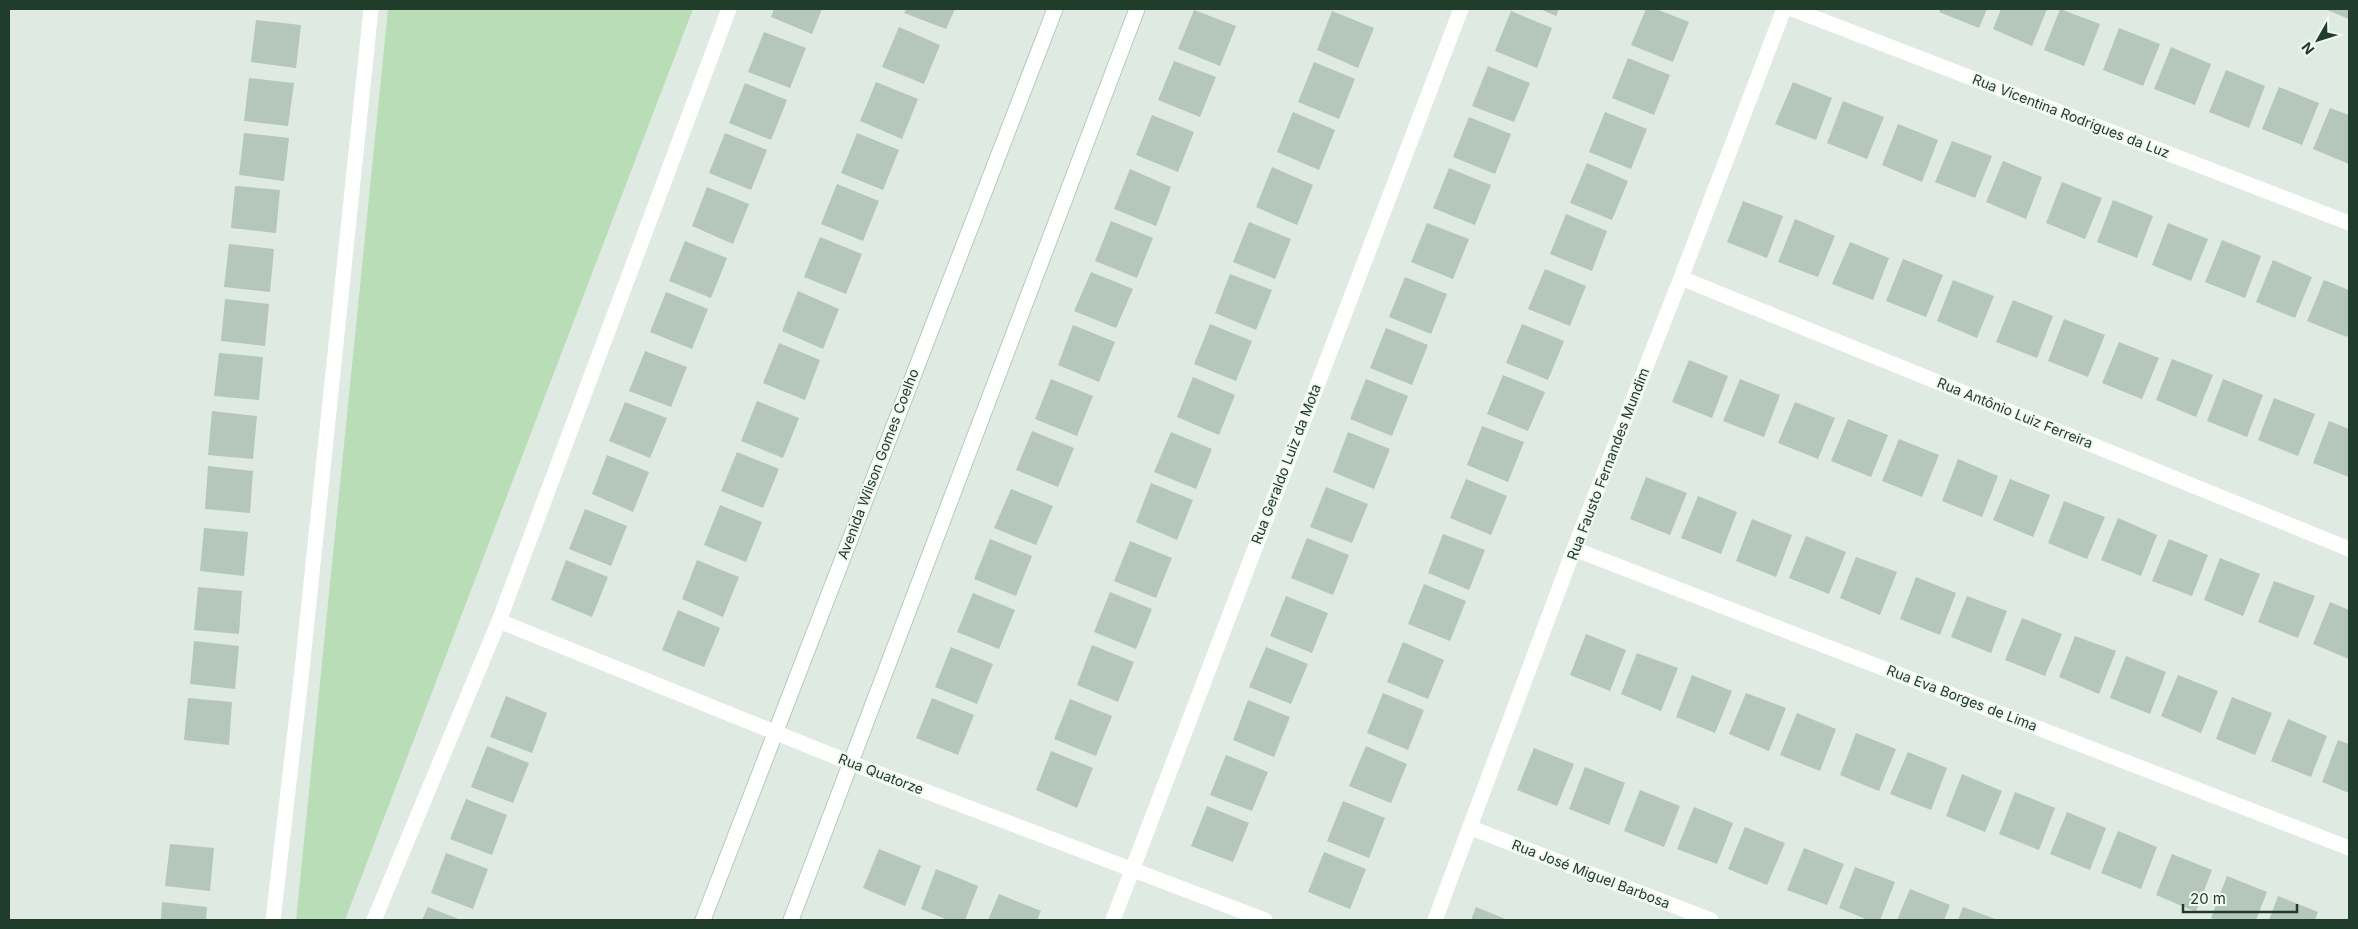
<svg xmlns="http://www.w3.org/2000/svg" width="2358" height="929" viewBox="0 0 2358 929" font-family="Inter,sans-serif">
<rect width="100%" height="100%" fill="#dfebe2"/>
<path fill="#b9deb7" d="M 388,9 L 693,9 L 345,920 L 296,920 Z"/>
<path fill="#b5c6ba" d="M 774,9 L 822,9 L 812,34 L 771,17 Z
M 906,9 L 955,9 L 946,29 L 904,13 Z
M 1540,9 L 1559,9 L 1556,16 Z
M 1646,9 L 1656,9 L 1689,22 L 1673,62 L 1631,45 Z
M 1941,9 L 1987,9 L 1979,28 L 1939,12 Z
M 2001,9 L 2047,9 L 2032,46 L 1993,29 Z
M 2060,9 L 2100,24 L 2084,66 L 2044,50 Z
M 2325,9 L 2349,9 L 2349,19 Z
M 1194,10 L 1236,26 L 1220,66 L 1178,49 Z
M 1332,11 L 1374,28 L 1358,68 L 1317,50 Z
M 1511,11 L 1552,28 L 1537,68 L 1495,51 Z
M 256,20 L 301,25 L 296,68 L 251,62 Z
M 899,27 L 940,45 L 924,84 L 882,67 Z
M 2119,28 L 2160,44 L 2143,86 L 2103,70 Z
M 764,32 L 806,48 L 790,88 L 748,72 Z
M 2171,47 L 2211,64 L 2195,105 L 2154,89 Z
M 1628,58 L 1670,75 L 1654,115 L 1612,98 Z
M 1174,61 L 1216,77 L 1200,117 L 1158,100 Z
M 1314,62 L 1355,79 L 1339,119 L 1298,102 Z
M 1488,66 L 1530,83 L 1514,122 L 1472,106 Z
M 2226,70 L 2265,86 L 2249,128 L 2209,112 Z
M 249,78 L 294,83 L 288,126 L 244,121 Z
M 876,82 L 918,99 L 902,139 L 860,121 Z
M 1793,82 L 1832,98 L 1816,140 L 1775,124 Z
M 745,83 L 787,100 L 771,140 L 729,123 Z
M 2279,87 L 2319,103 L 2302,145 L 2262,129 Z
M 1843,101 L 1884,117 L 1867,159 L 1827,143 Z
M 2330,108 L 2349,115 L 2349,164 L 2313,149 Z
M 1293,112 L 1335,130 L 1319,170 L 1277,152 Z
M 1605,112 L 1647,129 L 1631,169 L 1589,152 Z
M 1152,115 L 1194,132 L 1178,172 L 1136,155 Z
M 1469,117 L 1511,134 L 1495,174 L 1453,157 Z
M 1898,124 L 1938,140 L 1922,182 L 1882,165 Z
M 244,133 L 289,138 L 284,181 L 239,175 Z
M 725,133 L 767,150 L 751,190 L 709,173 Z
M 857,133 L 899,150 L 883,190 L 841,173 Z
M 1952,141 L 1992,156 L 1975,198 L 1935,182 Z
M 2003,161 L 2042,177 L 2026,219 L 1986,202 Z
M 1587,163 L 1628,181 L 1612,220 L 1570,203 Z
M 1272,167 L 1313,185 L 1297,225 L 1256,207 Z
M 1449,168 L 1491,185 L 1475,225 L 1433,208 Z
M 1130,169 L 1171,187 L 1156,226 L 1114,209 Z
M 2062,182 L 2102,198 L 2085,239 L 2046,223 Z
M 837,184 L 879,201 L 863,241 L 821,224 Z
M 235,186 L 280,190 L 276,233 L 231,228 Z
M 707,187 L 749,204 L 733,244 L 692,226 Z
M 2113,200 L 2153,216 L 2137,258 L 2097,242 Z
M 1743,201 L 1783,216 L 1767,258 L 1727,242 Z
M 1566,214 L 1607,231 L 1592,271 L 1550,254 Z
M 1795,219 L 1835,236 L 1818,277 L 1778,262 Z
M 1111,221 L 1153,238 L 1137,278 L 1095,261 Z
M 1249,222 L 1291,239 L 1275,279 L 1233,262 Z
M 1427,223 L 1469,239 L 1453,279 L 1411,262 Z
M 2168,223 L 2208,239 L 2191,281 L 2152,265 Z
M 820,237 L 862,254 L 846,294 L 804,277 Z
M 2222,240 L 2261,256 L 2245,298 L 2205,282 Z
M 685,241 L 727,258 L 711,298 L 669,281 Z
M 1850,242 L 1889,258 L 1873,300 L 1832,284 Z
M 229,244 L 274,249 L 270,292 L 224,287 Z
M 1903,259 L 1943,275 L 1926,317 L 1886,301 Z
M 2273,260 L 2312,277 L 2295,318 L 2256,302 Z
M 1545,269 L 1586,286 L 1570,326 L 1528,309 Z
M 1091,272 L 1133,289 L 1116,328 L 1074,311 Z
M 1230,274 L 1272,290 L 1256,330 L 1215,313 Z
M 1405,277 L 1447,294 L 1431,334 L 1389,317 Z
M 1953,280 L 1994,296 L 1977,338 L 1937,321 Z
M 2324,280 L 2349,290 L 2349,331 L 2347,337 L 2307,321 Z
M 798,291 L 839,309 L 823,349 L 782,331 Z
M 666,292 L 708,309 L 692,349 L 650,332 Z
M 225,299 L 269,304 L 265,346 L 221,341 Z
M 2013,300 L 2053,316 L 2037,358 L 1996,342 Z
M 2064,319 L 2105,335 L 2088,377 L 2048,361 Z
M 1210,324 L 1252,341 L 1236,381 L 1194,364 Z
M 1522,324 L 1564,341 L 1548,380 L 1506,363 Z
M 1073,325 L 1115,342 L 1099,382 L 1058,365 Z
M 1386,328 L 1428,345 L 1412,385 L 1370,368 Z
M 2119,342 L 2159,358 L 2142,399 L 2102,383 Z
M 779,343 L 820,360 L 805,400 L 763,383 Z
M 645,351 L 687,367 L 671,407 L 629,391 Z
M 219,353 L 263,357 L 259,400 L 214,396 Z
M 2172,359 L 2213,375 L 2196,417 L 2156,400 Z
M 1689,360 L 1728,376 L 1712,418 L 1672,402 Z
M 1503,375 L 1545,392 L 1528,431 L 1487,414 Z
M 1193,377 L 1235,395 L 1219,435 L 1177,417 Z
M 1051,379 L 1093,396 L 1077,436 L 1035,419 Z
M 1366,379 L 1408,396 L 1392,436 L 1350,419 Z
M 1740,379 L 1780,395 L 1764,437 L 1723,421 Z
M 2223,379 L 2263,395 L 2247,437 L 2207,421 Z
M 2274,398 L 2315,414 L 2298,456 L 2258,440 Z
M 757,401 L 799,418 L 783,458 L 741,441 Z
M 625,402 L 667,418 L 650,458 L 609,441 Z
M 1795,402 L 1835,418 L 1818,459 L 1778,443 Z
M 212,411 L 257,416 L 253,459 L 208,455 Z
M 1848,419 L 1888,435 L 1871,477 L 1831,461 Z
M 2329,421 L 2349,429 L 2349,477 L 2313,463 Z
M 1482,426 L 1524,442 L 1508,482 L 1467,465 Z
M 1032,431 L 1074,448 L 1058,487 L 1016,470 Z
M 1171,432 L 1212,449 L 1196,489 L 1154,472 Z
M 1348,432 L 1390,449 L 1374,489 L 1333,472 Z
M 1899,439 L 1939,455 L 1922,497 L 1882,481 Z
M 737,452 L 779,469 L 763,508 L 721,491 Z
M 607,455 L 649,472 L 633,512 L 592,494 Z
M 1958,459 L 1998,476 L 1982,517 L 1942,501 Z
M 208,466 L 253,471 L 250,513 L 205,509 Z
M 1646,477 L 1687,493 L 1670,535 L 1630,519 Z
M 1466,479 L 1507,496 L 1491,535 L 1450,518 Z
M 2010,479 L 2050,495 L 2033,537 L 1993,520 Z
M 1151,483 L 1193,500 L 1177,540 L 1136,522 Z
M 1326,487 L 1368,504 L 1352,543 L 1310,527 Z
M 1011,489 L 1053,506 L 1036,545 L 994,528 Z
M 1698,496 L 1737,512 L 1721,554 L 1681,538 Z
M 2064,501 L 2105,517 L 2087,559 L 2048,543 Z
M 720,505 L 762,522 L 746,562 L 704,545 Z
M 585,509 L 627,526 L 611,566 L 569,549 Z
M 2118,518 L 2157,535 L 2141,576 L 2101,560 Z
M 1752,519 L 1792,535 L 1776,577 L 1736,561 Z
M 204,528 L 248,532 L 244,576 L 200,571 Z
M 1443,534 L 1485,550 L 1469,590 L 1428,573 Z
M 1806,536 L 1846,552 L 1829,594 L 1789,578 Z
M 1307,538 L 1349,555 L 1333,595 L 1291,578 Z
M 990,539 L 1032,556 L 1016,596 L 974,579 Z
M 2169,539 L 2208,555 L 2192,596 L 2152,581 Z
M 1130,541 L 1172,558 L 1156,598 L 1114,581 Z
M 1856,557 L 1897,572 L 1880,615 L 1840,598 Z
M 2220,558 L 2260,574 L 2243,616 L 2204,600 Z
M 566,560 L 608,577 L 592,617 L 551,600 Z
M 697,560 L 739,577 L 723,617 L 682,599 Z
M 1916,577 L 1956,593 L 1940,635 L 1900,619 Z
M 2274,581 L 2315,596 L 2298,638 L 2258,622 Z
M 1424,584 L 1466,601 L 1450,641 L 1408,624 Z
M 198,587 L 242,591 L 239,634 L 194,630 Z
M 1110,592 L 1152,609 L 1136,649 L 1094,632 Z
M 973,593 L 1015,610 L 999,649 L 957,632 Z
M 1286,596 L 1328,613 L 1312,653 L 1270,636 Z
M 1967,596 L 2007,611 L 1991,653 L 1951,637 Z
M 2330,602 L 2349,610 L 2349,659 L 2313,644 Z
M 678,610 L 720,628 L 704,667 L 662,650 Z
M 2022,618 L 2062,634 L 2045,676 L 2005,660 Z
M 1586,634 L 1626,650 L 1610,691 L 1570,675 Z
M 2075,636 L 2116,651 L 2099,694 L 2059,677 Z
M 194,641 L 239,646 L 235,689 L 190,684 Z
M 1403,642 L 1444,660 L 1428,699 L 1387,682 Z
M 1092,645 L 1134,662 L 1118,702 L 1077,685 Z
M 951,647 L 993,664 L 977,704 L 935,687 Z
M 1266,647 L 1308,664 L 1291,704 L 1249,687 Z
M 1637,653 L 1678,668 L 1661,711 L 1621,694 Z
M 2126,656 L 2166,672 L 2150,714 L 2110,698 Z
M 1692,675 L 1732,691 L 1715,733 L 1676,717 Z
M 2178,675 L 2218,691 L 2201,733 L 2161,716 Z
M 1383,693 L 1424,710 L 1408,750 L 1367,733 Z
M 1746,693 L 1786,708 L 1769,751 L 1729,734 Z
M 506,696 L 547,713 L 532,753 L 490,737 Z
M 2232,697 L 2272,713 L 2255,755 L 2216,739 Z
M 188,698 L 232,702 L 229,745 L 184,740 Z
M 932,698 L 974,715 L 958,755 L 916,738 Z
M 1070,699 L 1112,716 L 1096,756 L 1054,739 Z
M 1248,700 L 1290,717 L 1274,757 L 1233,740 Z
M 1797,713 L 1836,729 L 1820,771 L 1780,755 Z
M 2288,719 L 2327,736 L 2311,777 L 2271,761 Z
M 1856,733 L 1896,749 L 1879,791 L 1840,775 Z
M 2338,740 L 2349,744 L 2349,793 L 2322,782 Z
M 487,746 L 529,763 L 513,803 L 471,787 Z
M 1366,746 L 1407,764 L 1391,803 L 1349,786 Z
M 1534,748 L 1574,764 L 1557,806 L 1517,790 Z
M 1051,751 L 1093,768 L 1077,808 L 1036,790 Z
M 1908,752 L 1947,768 L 1931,810 L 1890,794 Z
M 1226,755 L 1268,772 L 1252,811 L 1210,795 Z
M 1585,767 L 1625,783 L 1609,825 L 1569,809 Z
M 1962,774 L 2002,791 L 1985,832 L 1946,816 Z
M 1640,790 L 1680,806 L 1664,847 L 1624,831 Z
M 2015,792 L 2055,808 L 2039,850 L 1999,834 Z
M 466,799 L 507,815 L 492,855 L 450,839 Z
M 1343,801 L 1385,818 L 1369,858 L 1327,841 Z
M 1207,806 L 1249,823 L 1233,862 L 1191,846 Z
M 1694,807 L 1733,823 L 1717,864 L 1677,849 Z
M 2067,812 L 2106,828 L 2090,870 L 2050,854 Z
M 1745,827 L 1785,843 L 1767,885 L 1728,869 Z
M 2118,831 L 2157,847 L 2141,889 L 2101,873 Z
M 170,844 L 214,848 L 210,891 L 165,886 Z
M 1804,848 L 1844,864 L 1827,905 L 1787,890 Z
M 879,849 L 921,866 L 905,906 L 863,888 Z
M 1324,852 L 1366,869 L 1350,909 L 1308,892 Z
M 446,853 L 488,869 L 473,909 L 431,893 Z
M 2172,854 L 2212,870 L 2196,912 L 2156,895 Z
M 1855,867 L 1895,882 L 1880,920 L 1868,920 L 1839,908 Z
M 936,869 L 978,886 L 965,920 L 948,920 L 921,909 Z
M 2227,876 L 2267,892 L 2256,920 L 2218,920 L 2211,918 Z
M 1910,889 L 1950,905 L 1944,920 L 1897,920 Z
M 999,894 L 1041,911 L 1037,920 L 988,920 Z
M 2278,896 L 2318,912 L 2315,920 L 2269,920 Z
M 162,902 L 207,907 L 206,920 L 161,920 Z
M 428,907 L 461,920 L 422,920 Z
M 1476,907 L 1508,920 L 1471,920 Z
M 1963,907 L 1998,920 L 1958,920 Z"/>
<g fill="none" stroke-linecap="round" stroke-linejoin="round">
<defs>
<path id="secondary" d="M 703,920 L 1055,9
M 791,920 L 1137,9"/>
</defs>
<use href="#secondary" stroke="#b2cbba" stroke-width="17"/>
<path stroke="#fff" stroke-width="15" d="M 1792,9 L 2349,223
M 1681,278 L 2349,549
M 1574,549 L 2349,848
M 499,621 L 851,763 L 1265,920
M 1471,828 L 1711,920
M 273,920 L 301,679 L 371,9
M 374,920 L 499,621 L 729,9
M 1113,920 L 1461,9
M 1435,920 L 1574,549 L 1681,278 L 1784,9"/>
<use href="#secondary" stroke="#fff" stroke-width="15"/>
</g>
<g text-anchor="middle" stroke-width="4" stroke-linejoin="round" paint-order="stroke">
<g font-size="14" fill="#203c2b" stroke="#f0f8f1">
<text transform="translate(2071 116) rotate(21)" y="5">Rua Vicentina Rodrigues da Luz</text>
<text transform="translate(2015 413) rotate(22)" y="5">Rua Antônio Luiz Ferreira</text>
<text transform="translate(878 464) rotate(-69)" y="5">Avenida Wilson Gomes Coelho</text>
<text transform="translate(1286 464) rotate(-69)" y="5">Rua Geraldo Luiz da Mota</text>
<text transform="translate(1608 464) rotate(-69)" y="5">Rua Fausto Fernandes Mundim</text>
<text transform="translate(1962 698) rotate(21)" y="5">Rua Eva Borges de Lima</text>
<text transform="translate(881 774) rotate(21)" y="5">Rua Quatorze</text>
<text transform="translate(1591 874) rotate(21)" y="5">Rua José Miguel Barbosa</text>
</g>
</g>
<rect width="2358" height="929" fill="none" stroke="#203c2b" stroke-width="20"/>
<g transform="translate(2318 40) rotate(231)" stroke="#f0f8f1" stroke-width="4" paint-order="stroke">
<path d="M0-4L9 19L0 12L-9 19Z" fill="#203c2b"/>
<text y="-8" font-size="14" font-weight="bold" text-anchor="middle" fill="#203c2b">N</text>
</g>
<path d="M2183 904v8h114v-8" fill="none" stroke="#203c2b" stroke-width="2.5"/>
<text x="2190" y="904" font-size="15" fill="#203c2b" stroke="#f0f8f1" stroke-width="4" paint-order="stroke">20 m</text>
</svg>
